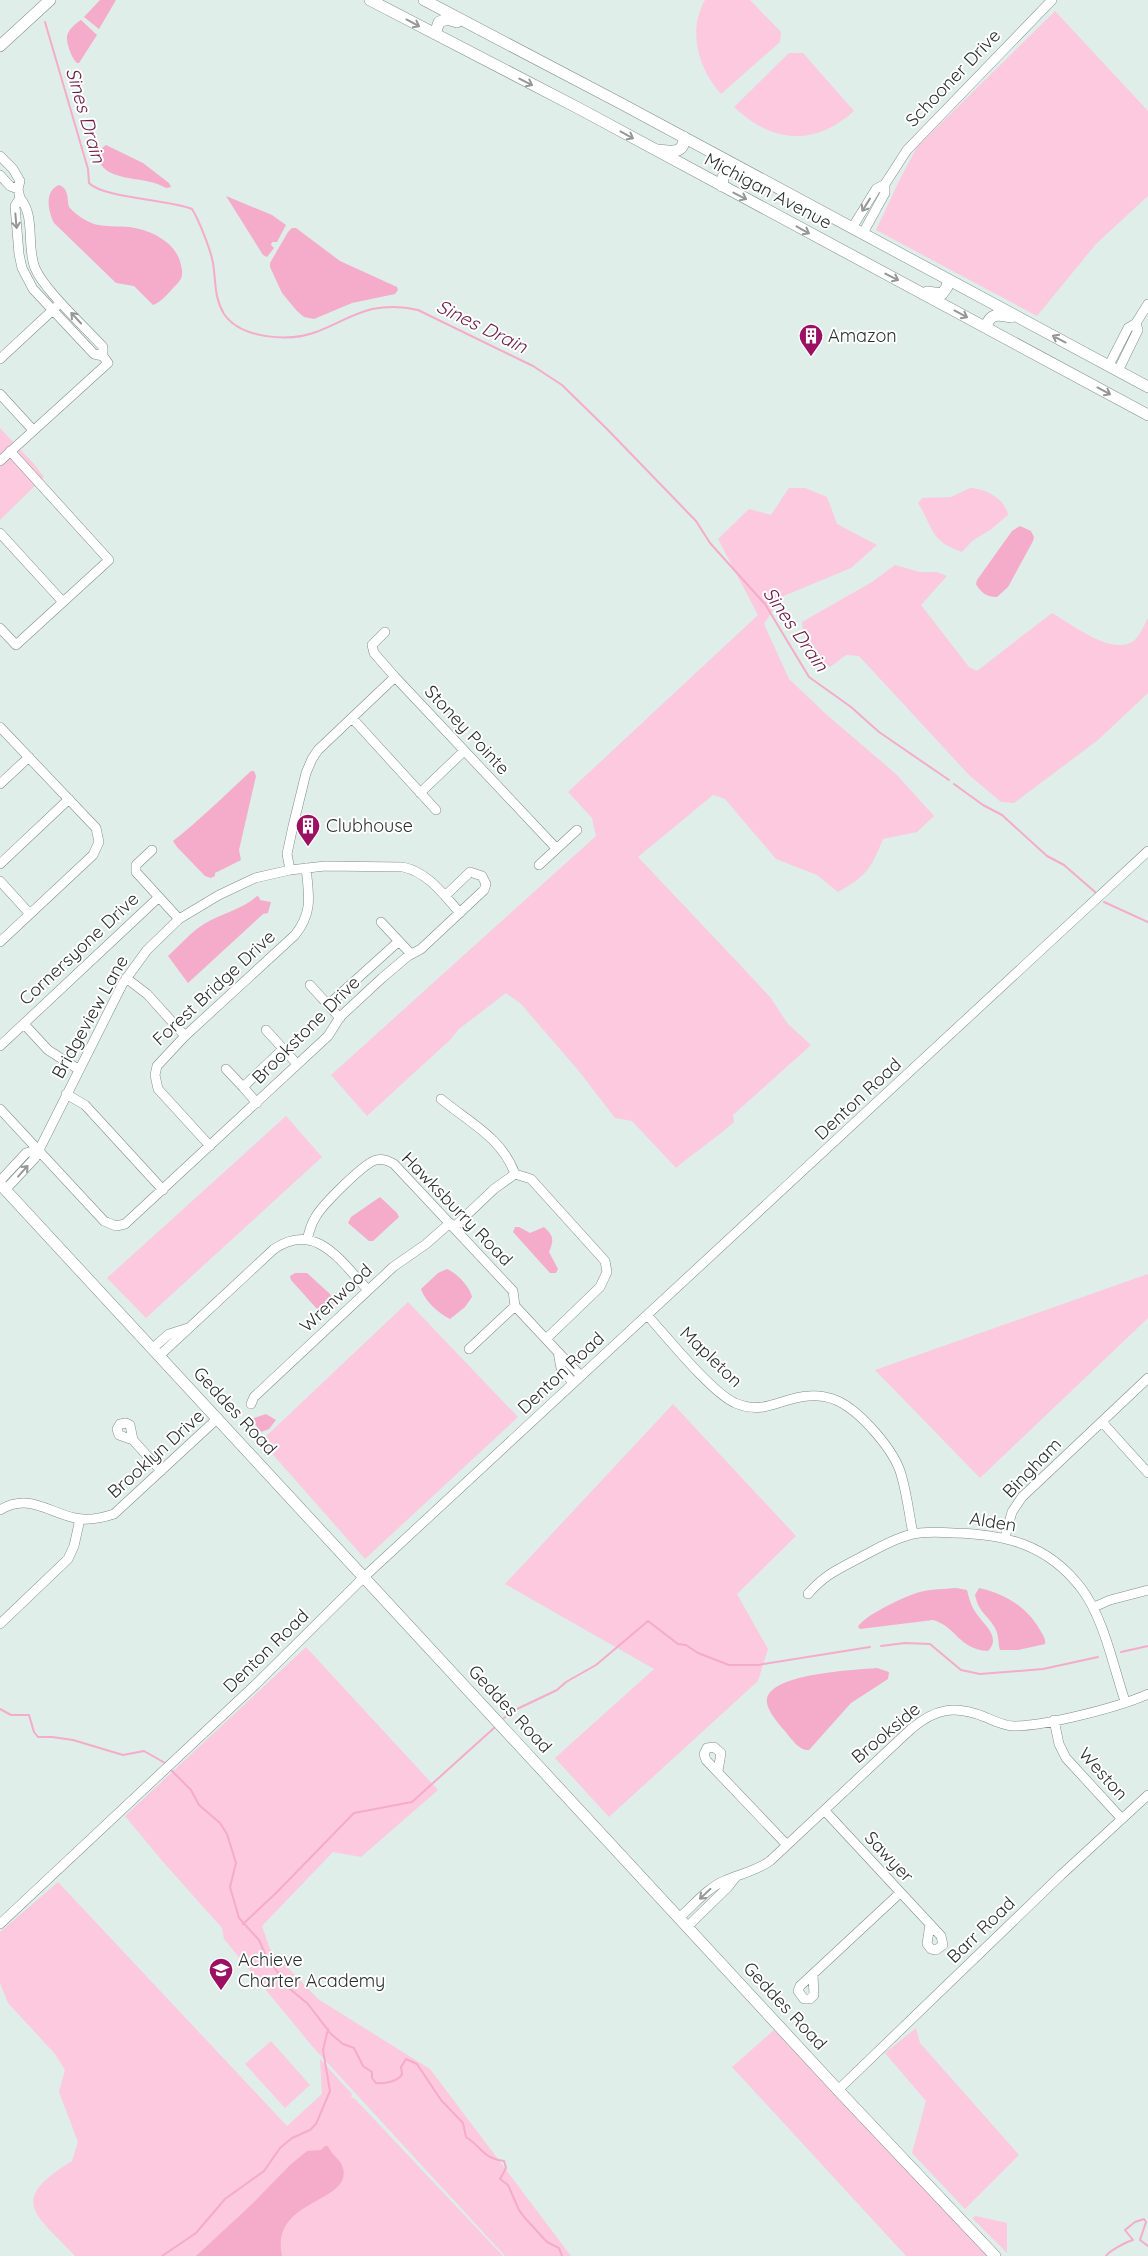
<svg xmlns="http://www.w3.org/2000/svg" width="1148" height="2256" viewBox="0 0 1148 2256" font-family="Quicksand,sans-serif">
<rect width="100%" height="100%" fill="#dfeee8"/>
<path fill="#fdc9de" d="M 705,0 L 750,0 L 781,32 L 780,42 L 721,94 C 699,69 687,32 705,0 Z
M 1055,11 L 1148,111 L 1148,196 L 1096,244 L 1037,316 L 876,230 L 900,179 L 917,147 Z
M 789,53 L 803,53 L 854,111 C 814,147 772,143 734,107 Z
M 0,428 L 35,465 L 44,477 L 0,520 Z
M 789,488 L 805,488 L 827,497 L 837,524 L 877,545 L 851,568 L 781,597 L 764,624 L 789,679 L 827,715 L 896,774 L 934,816 L 917,832 L 883,839 C 871,868 867,876 838,892 L 817,875 L 776,859 L 725,799 L 713,795 L 638,857 L 743,968 L 770,997 L 788,1024 L 811,1045 L 733,1115 L 734,1122 C 715,1139 696,1151 676,1168 L 632,1121 L 615,1118 L 578,1070 L 521,1004 L 506,993 L 459,1029 L 450,1040 L 367,1116 L 331,1075 L 596,836 L 592,818 L 568,792 L 758,615 L 718,539 L 749,509 L 771,515 Z
M 970,488 C 984,488 1006,499 1008,515 L 990,530 L 972,541 L 962,552 C 930,541 934,529 918,503 L 922,498 L 951,497 Z
M 895,565 L 920,572 L 937,572 L 947,576 L 921,605 L 969,667 L 977,671 L 1052,613 C 1071,624 1108,653 1130,643 C 1139,639 1143,627 1148,618 L 1148,693 L 1098,740 L 1014,803 L 1001,802 L 969,775 L 859,656 L 846,655 L 830,667 C 814,655 803,642 802,622 L 872,582 Z
M 286,1116 L 322,1157 L 146,1318 L 107,1278 Z
M 1148,1274 L 1148,1318 L 980,1478 L 875,1370 Z
M 408,1302 L 518,1417 L 365,1559 L 261,1441 Z
M 673,1404 L 796,1536 L 737,1594 L 768,1649 L 758,1681 L 609,1817 L 555,1758 L 654,1669 L 505,1584 Z
M 306,1647 L 438,1790 L 361,1857 L 333,1852 L 262,1926 L 270,1949 L 318,1999 L 430,2069 L 571,2256 L 505,2256 L 312,2046 L 224,1939 L 222,1928 L 164,1863 L 125,1816 Z
M 58,1882 L 287,2126 L 322,2094 L 320,2059 L 352,2094 L 351,2097 L 355,2099 L 503,2256 L 75,2256 C 35,2213 7,2201 72,2161 L 78,2142 L 59,2092 L 65,2070 L 55,2054 L 8,2003 L 0,1983 L 0,1932 Z
M 916,2028 L 920,2043 L 1019,2155 L 965,2209 L 912,2153 L 926,2101 L 885,2053 Z
M 774,2030 L 988,2256 L 906,2256 L 732,2067 Z
M 271,2041 L 310,2085 L 285,2108 L 245,2064 Z
M 976,2216 L 1007,2223 L 1007,2253 L 972,2218 Z"/>
<path fill="#f5abca" d="M 100,0 L 116,0 L 99,29 L 84,17 Z
M 81,20 L 97,35 L 79,63 L 77,63 C 72,59 66,43 67,36 C 68,30 76,23 81,20 Z
M 106,145 L 143,163 L 169,183 L 171,187 L 166,188 C 145,174 99,185 97,152 Z
M 59,185 C 69,189 67,198 69,207 C 76,215 84,220 94,224 C 105,227 118,226 129,227 C 150,230 176,241 181,265 C 183,274 183,278 176,285 C 169,292 162,302 153,305 L 134,286 L 116,283 L 54,223 C 48,211 44,191 59,185 Z
M 226,196 L 272,215 L 286,225 L 277,242 L 272,242 L 271,245 L 274,248 L 267,257 L 263,255 Z
M 292,228 L 296,228 L 340,261 L 397,287 L 398,290 L 395,294 L 352,303 L 314,319 L 304,317 L 297,311 L 282,293 L 270,267 L 270,263 L 288,232 Z
M 1020,526 L 1031,531 L 1034,537 L 1033,541 L 1008,587 L 997,597 C 987,597 981,593 976,584 L 977,580 L 1012,531 Z
M 251,771 L 254,771 L 256,776 L 239,850 L 241,860 L 215,873 L 215,876 L 211,878 L 205,876 L 177,847 L 173,841 C 201,819 225,795 251,771 Z
M 257,896 L 259,897 L 260,900 L 271,902 L 268,913 L 263,914 L 188,983 L 168,956 C 180,945 191,932 204,924 C 220,914 245,908 257,896 Z
M 380,1197 L 397,1213 L 399,1217 L 373,1241 L 369,1241 L 348,1223 L 351,1217 Z
M 515,1227 L 519,1227 L 530,1233 L 544,1227 C 554,1236 554,1240 549,1252 L 558,1269 L 556,1273 L 550,1273 L 513,1232 Z
M 447,1269 C 457,1273 470,1287 472,1297 L 465,1307 L 450,1319 C 438,1313 425,1301 421,1289 L 438,1273 Z
M 295,1273 L 307,1273 L 330,1294 L 334,1306 L 322,1311 L 317,1309 L 291,1280 L 290,1276 Z
M 266,1414 L 276,1420 L 269,1429 L 261,1432 L 251,1419 Z
M 956,1588 L 967,1590 C 969,1598 971,1606 976,1613 C 983,1624 1002,1637 988,1651 C 958,1649 957,1627 933,1620 L 860,1629 L 858,1627 C 863,1616 907,1595 920,1592 C 931,1589 944,1589 956,1588 Z
M 979,1588 C 1004,1593 1027,1607 1040,1630 C 1043,1635 1046,1639 1045,1644 L 1018,1650 L 1000,1650 C 998,1644 999,1636 996,1630 C 989,1615 979,1614 975,1595 Z
M 877,1668 L 889,1672 L 888,1679 L 851,1703 L 809,1750 C 798,1751 790,1736 783,1729 C 778,1723 768,1711 767,1703 C 763,1673 857,1670 877,1668 Z
M 325,2146 L 328,2146 C 331,2155 340,2158 343,2168 C 352,2204 270,2198 282,2256 L 196,2256 L 252,2204 L 290,2165 L 307,2151 L 321,2150 Z"/>
<g fill="none" stroke-linecap="round" stroke-linejoin="round">
<path stroke="#f5abca" stroke-width="2" d="M 45,22 L 88,169 L 89,183 C 103,198 171,200 192,209 C 199,220 211,251 213,263 C 216,281 214,298 224,314 C 241,339 290,342 316,332 C 335,325 352,314 372,309 C 388,306 402,306 418,310 L 533,366 L 562,385 L 607,429 L 696,521 L 710,543 L 765,604 L 809,677 L 851,707 L 879,732 L 949,780
M 954,784 L 983,805 L 1002,815 L 1047,856 L 1064,865 L 1095,892
M 1104,902 L 1148,922
M 881,1646 L 905,1643 L 930,1644 L 961,1670 L 980,1674 L 1043,1669 L 1098,1657
M 1121,1652 L 1148,1646
M 0,1709 L 11,1715 L 29,1715 L 34,1732 L 38,1737 L 52,1737 L 73,1740 L 123,1755 L 144,1751 L 165,1763
M 504,1718 L 515,1710 L 557,1690 L 566,1682 L 596,1665 L 648,1621 L 678,1644 L 686,1645 L 698,1653 L 729,1665 L 758,1665 L 870,1647
M 172,1771 L 191,1790 L 199,1805 L 220,1823 L 227,1834 L 236,1863 L 230,1887 L 239,1918 L 259,1940 L 267,1958 L 290,1989 L 308,2004 L 331,2034 L 343,2044 L 354,2048 L 363,2066 L 372,2072 L 372,2078 L 376,2083 C 385,2084 399,2081 402,2074 L 401,2067 L 406,2059 L 417,2064 L 441,2100 L 463,2123 L 466,2137 C 483,2148 482,2158 504,2161 L 506,2168 L 500,2179 L 508,2185 L 519,2210 L 524,2217 L 547,2242 L 559,2248 L 562,2256
M 243,1924 L 276,1893 L 354,1813 L 412,1802 L 494,1728
M 162,2256 L 196,2233 L 225,2199 L 264,2171 L 280,2148 L 292,2138 L 310,2130 L 316,2124 L 330,2091 L 323,2050 L 328,2029
M 1106,2256 C 1109,2251 1126,2242 1133,2240 L 1125,2230 L 1135,2222 L 1144,2219 L 1146,2222 L 1140,2240 L 1148,2246"/>
<defs>
<path id="minor" d="M 0,156 L 13,169 L 20,181 L 18,189 L 20,198
M 0,175 L 10,186 L 18,189
M 885,184 L 907,150 L 1052,0
M 852,228 L 876,189 L 885,184 L 885,193 L 863,233
M 1136,323 L 1148,304
M 0,359 L 56,307
M 1109,365 L 1128,328 L 1136,323 L 1138,330 L 1118,371
M 0,394 L 33,430
M 0,461 L 108,363 L 103,356 L 94,354 L 33,289 L 22,268 L 19,254 L 15,206 L 20,198 C 36,217 26,246 35,268 C 44,290 86,328 103,347 L 103,356
M 0,533 L 63,602
M 0,628 L 16,645 L 109,560 L 10,451
M 385,632 L 372,645 L 374,653 L 395,677 L 556,848
M 352,718 L 436,810
M 0,727 L 96,828 L 99,842 L 93,855 L 0,942
M 0,784 L 29,757
M 420,793 L 464,751
M 152,850 L 136,865 L 136,872 L 179,919
M 0,864 L 69,799
M 539,865 L 577,830
M 290,870 L 287,854 L 293,826 L 306,773 L 312,759 L 318,750 L 395,677
M 0,881 L 30,914
M 381,922 L 411,954
M 126,978 L 147,994 L 185,1036
M 310,985 L 340,1018
M 328,1005 L 399,941
M 24,1024 L 48,1050 L 78,1069
M 266,1030 L 297,1064
M 0,1046 L 159,897
M 226,1069 L 243,1087
M 66,1094 L 85,1105 L 163,1190
M 441,1099 C 470,1123 502,1138 515,1174 L 531,1179 L 605,1261 L 607,1272 L 600,1287 L 546,1339
M 257,1103 L 243,1087 L 283,1049
M 0,1109 L 104,1221 L 116,1226 L 125,1224 L 328,1036 L 340,1017 L 382,978 L 408,956 L 421,949 L 484,890 L 486,884 L 482,876 L 470,872 L 445,896
M 210,1146 L 158,1089 L 155,1075 L 157,1066 L 185,1036 L 295,935 C 313,912 309,896 306,868
M 0,1181 L 26,1153 L 38,1149
M 5,1190 L 35,1158 L 123,983 L 147,950 L 179,919 L 219,895 L 255,878 L 290,870 L 325,866 L 403,867 C 429,873 443,894 460,913
M 454,1227 L 494,1189 L 515,1174
M 307,1240 C 309,1232 311,1224 315,1218 C 321,1206 364,1163 376,1160 C 383,1158 389,1161 394,1164 L 513,1291 L 515,1306 L 469,1349
M 515,1306 L 558,1352
M 647,1315 C 667,1337 711,1392 735,1403 C 766,1416 781,1397 809,1396 C 818,1395 830,1397 838,1401 C 861,1412 894,1450 901,1474 C 907,1494 909,1514 913,1534
M 153,1348 L 169,1334 L 188,1328
M 160,1355 L 274,1249 C 316,1220 342,1263 368,1290
M 573,1383 L 561,1368 L 558,1352 L 581,1376
M 251,1404 L 254,1397 L 393,1267 L 426,1244 L 450,1223
M 1102,1422 L 1148,1473
M 133,1440 L 130,1425 L 126,1423 L 120,1424 L 117,1429 L 119,1435 L 133,1440 L 161,1471
M 0,1510 C 28,1493 48,1512 75,1518 C 88,1521 102,1518 114,1514 L 218,1418
M 1005,1537 L 1012,1512 L 1022,1497 L 1148,1378
M 808,1594 C 825,1574 839,1569 861,1557 C 877,1549 894,1538 913,1534 C 926,1531 941,1532 954,1533 C 1006,1534 1048,1545 1081,1588 C 1104,1618 1113,1666 1125,1701
M 1094,1607 L 1110,1600 L 1148,1590
M 0,1624 L 68,1559 L 74,1546 L 80,1519
M 1054,1720 L 1059,1744 L 1066,1758 L 1122,1819
M 718,1771 L 721,1753 L 714,1747 L 707,1748 L 704,1754 L 706,1760 L 787,1845
M 825,1811 L 941,1936 L 943,1945 L 936,1950 L 931,1949 L 927,1944 L 930,1924
M 679,1918 C 693,1906 707,1888 724,1881 C 740,1874 756,1871 770,1861 L 911,1729 C 936,1708 955,1705 985,1717 C 994,1721 1004,1726 1014,1726 C 1046,1726 1119,1707 1148,1694
M 0,1924 L 255,1685 L 363,1578 L 1148,851
M 687,1927 L 728,1887 L 735,1878
M 813,1975 L 814,1995 L 810,1999 L 804,1999 L 798,1991 L 800,1986 L 900,1893
M 838,2090 L 1061,1875 L 1148,1795"/>
<path id="major" d="M 370,0 L 580,109 L 1148,415
M 424,0 L 622,104 L 1148,387
M 435,34 L 439,22 L 447,19 L 457,22
M 0,46 L 50,0
M 658,150 C 671,152 685,154 684,137
M 722,186 L 723,177 L 729,171 L 743,174
M 927,292 L 942,294 L 947,287 L 948,280
M 986,327 C 990,313 998,314 1011,317
M 0,1184 L 838,2090 L 995,2256"/>
</defs>
<use href="#minor" stroke="#808e88" stroke-width="10"/>
<use href="#major" stroke="#808e88" stroke-width="12"/>
<use href="#minor" stroke="#fff" stroke-width="9"/>
<use href="#major" stroke="#fff" stroke-width="11"/>
</g>
<defs><path id="oneway-shaft" d="M-6 0H5M1.5-3L5.5 0L1.5 3" fill="none" stroke-width="1.6" stroke-linecap="round" stroke-linejoin="round" transform="scale(1.25)"/></defs>
<g stroke="#949796">
<use href="#oneway-shaft" transform="translate(413 23) rotate(28)"/>
<use href="#oneway-shaft" transform="translate(526 82) rotate(27)"/>
<use href="#oneway-shaft" transform="translate(627 135) rotate(29)"/>
<use href="#oneway-shaft" transform="translate(740 196) rotate(27)"/>
<use href="#oneway-shaft" transform="translate(866 205) rotate(122)"/>
<use href="#oneway-shaft" transform="translate(16 221) rotate(85)"/>
<use href="#oneway-shaft" transform="translate(803 230) rotate(29)"/>
<use href="#oneway-shaft" transform="translate(892 277) rotate(27)"/>
<use href="#oneway-shaft" transform="translate(961 314) rotate(28)"/>
<use href="#oneway-shaft" transform="translate(76 318) rotate(-133)"/>
<use href="#oneway-shaft" transform="translate(1059 339) rotate(-152)"/>
<use href="#oneway-shaft" transform="translate(1104 391) rotate(28)"/>
<use href="#oneway-shaft" transform="translate(23 1171) rotate(-48)"/>
<use href="#oneway-shaft" transform="translate(705 1894) rotate(137)"/>
</g>
<defs>
<symbol id="building-pin" viewBox="-11 -11 22 30"><path d="M0 17L-7.5 6A9.5 9.5 0 1 1 7.5 6Z" fill="#9b1062" stroke="#fff"/><path d="M-4-6H4V6H1V3H-1V6H-4ZM-2.5-4.3h1.7v1.8h-1.7ZM.8-4.3h1.7v1.8H.8ZM-2.5-1h1.7V.8h-1.7ZM.8-1h1.7V.8H.8Z" fill="#fff"/></symbol>
<symbol id="school-pin" viewBox="-11 -11 22 30"><path d="M0 17L-7.5 6A9.5 9.5 0 1 1 7.5 6Z" fill="#9b1062" stroke="#fff"/><path d="M0-5L7-2L0 1L-7-2ZM-4 1L0 2.5L4 1V4Q0 6-4 4Z" fill="#fff"/></symbol>
</defs>
<g fill-rule="evenodd">
<use href="#building-pin" x="797" y="322" width="28" height="38"/>
<use href="#building-pin" x="294" y="812" width="28" height="38"/>
<use href="#school-pin" x="207" y="1956" width="28" height="38"/>
</g>
<g text-anchor="middle" stroke-width="4" stroke-linejoin="round" paint-order="stroke">
<g font-size="18" fill="#292f2d" stroke="#fff">
<text transform="translate(953 78) rotate(-46)" y="6">Schooner Drive</text>
<text transform="translate(768 191) rotate(28)" y="6">Michigan Avenue</text>
<text transform="translate(467 730) rotate(47)" y="6">Stoney Pointe</text>
<text transform="translate(79 949) rotate(-43)" y="6">Cornersyone Drive</text>
<text transform="translate(214 988) rotate(-43)" y="6">Forest Bridge Drive</text>
<text transform="translate(90 1017) rotate(-61)" y="6">Bridgeview Lane</text>
<text transform="translate(306 1030) rotate(-45)" y="6">Brookstone Drive</text>
<text transform="translate(858 1099) rotate(-43)" y="6">Denton Road</text>
<text transform="translate(457 1209) rotate(46)" y="6">Hawksburry Road</text>
<text transform="translate(336 1298) rotate(-43)" y="6">Wrenwood</text>
<text transform="translate(711 1357) rotate(44)" y="6">Mapleton</text>
<text transform="translate(561 1373) rotate(-43)" y="6">Denton Road</text>
<text transform="translate(235 1411) rotate(47)" y="6">Geddes Road</text>
<text transform="translate(156 1454) rotate(-42)" y="6">Brooklyn Drive</text>
<text transform="translate(1032 1468) rotate(-46)" y="6">Bingham</text>
<text transform="translate(993 1522) rotate(9)" y="6">Alden</text>
<text transform="translate(266 1651) rotate(-44)" y="6">Denton Road</text>
<text transform="translate(510 1709) rotate(47)" y="6">Geddes Road</text>
<text transform="translate(886 1733) rotate(-40)" y="6">Brookside</text>
<text transform="translate(1103 1774) rotate(48)" y="6">Weston</text>
<text transform="translate(889 1857) rotate(47)" y="6">Sawyer</text>
<text transform="translate(981 1930) rotate(-44)" y="6">Barr Road</text>
<text transform="translate(785 2006) rotate(47)" y="6">Geddes Road</text>
</g>
<g font-size="18" fill="#292f2d" stroke="#fff" text-anchor="start">
<text x="828" y="342">Amazon</text>
<text x="326" y="832">Clubhouse</text>
<text x="238" y="1966">Achieve<tspan x="238" dy="21">Charter Academy</tspan></text>
</g>
<g font-size="19" font-style="italic" fill="#6d1946" stroke="#fff">
<text transform="translate(86 115) rotate(74)" y="7">Sines Drain</text>
<text transform="translate(482 326) rotate(26)" y="7">Sines Drain</text>
<text transform="translate(796 629) rotate(55)" y="7">Sines Drain</text>
</g>
</g>
</svg>
